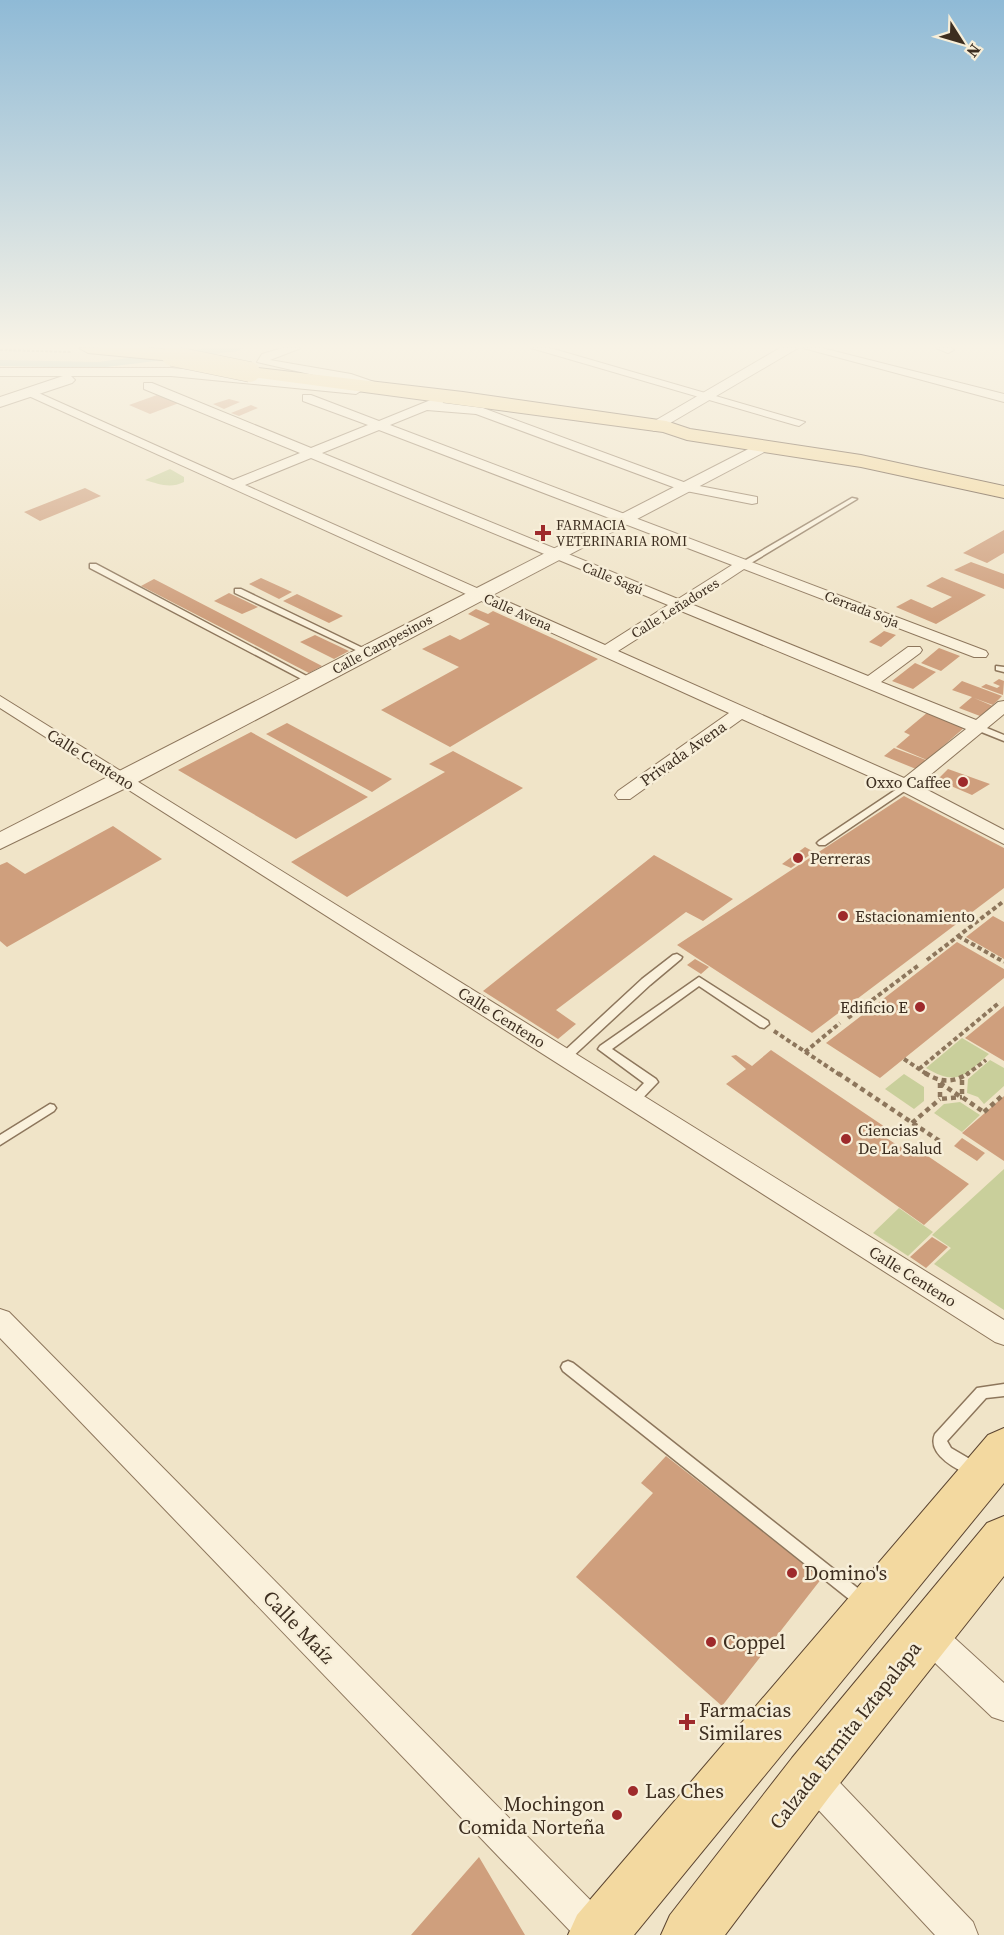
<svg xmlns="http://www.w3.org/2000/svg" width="1004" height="1935" viewBox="0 0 1004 1935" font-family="'Source Serif 4',serif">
<rect width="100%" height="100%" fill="#f0e4c8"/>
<path fill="#c9cf9b" d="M 170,469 L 184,477 L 184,482 C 170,489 159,484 145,480 Z
M 962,1038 L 989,1054 C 965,1075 958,1087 926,1068 Z
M 990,1060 L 1004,1068 L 1004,1086 L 984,1104 L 978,1097 L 967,1093 L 968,1079 Z
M 904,1074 L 924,1087 L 924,1101 L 914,1109 L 885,1089 Z
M 960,1102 L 980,1115 L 962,1132 L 934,1113 L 944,1104 Z
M 1004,1169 L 1004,1310 L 934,1264 L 951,1248 L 932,1235 Z
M 899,1208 L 933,1232 L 908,1256 L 873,1233 Z"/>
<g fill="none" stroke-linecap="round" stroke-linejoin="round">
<path fill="#a9c4bc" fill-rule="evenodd" d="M 208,348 L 243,348 L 238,351 L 98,368 L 0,366 L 0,360 L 98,362 Z"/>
</g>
<path fill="#cf9f7d" d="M 157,395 L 179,403 L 150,414 L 129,405 Z
M 229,399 L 240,402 L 224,409 L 213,404 Z
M 251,405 L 258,408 L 239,416 L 231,413 Z
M 85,488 L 101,496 L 40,521 L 24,512 Z
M 1004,530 L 1004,553 L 987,563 L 963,553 Z
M 971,562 L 1004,574 L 1004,589 L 954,570 Z
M 942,577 L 986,595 L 936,624 L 896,607 L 911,599 L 932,608 L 952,597 L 926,586 Z
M 261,578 L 292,592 L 279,599 L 249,584 Z
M 154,579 L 322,666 L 309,673 L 141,586 Z
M 229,593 L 258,607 L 242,614 L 214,601 Z
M 297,594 L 343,616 L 329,623 L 283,601 Z
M 476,609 L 488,614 L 493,611 L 598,659 L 450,747 L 381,710 L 459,667 L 422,649 L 450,635 L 460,640 L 490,624 L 468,614 Z
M 884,631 L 896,635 L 881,647 L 869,642 Z
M 315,635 L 349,651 L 334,659 L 300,642 Z
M 939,648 L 960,656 L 941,671 L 921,663 Z
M 915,663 L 936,672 L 913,689 L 892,681 Z
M 999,679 L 1004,681 L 1003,695 L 981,687 L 986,684 L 997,688 L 1000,686 L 993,683 Z
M 962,681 L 1002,696 L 993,705 L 974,698 L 993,706 L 980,716 L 959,708 L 972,697 L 952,690 Z
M 928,712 L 965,727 L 927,760 L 896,747 L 910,735 L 904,732 Z
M 287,723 L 392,779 L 372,792 L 266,734 Z
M 251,732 L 368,797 L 296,839 L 178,770 Z
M 894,748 L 926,760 L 916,769 L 884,756 Z
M 453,751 L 523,788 L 347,897 L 291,862 L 445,772 L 429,764 Z
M 948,769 L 990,784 L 972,795 L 937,780 Z
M 904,796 L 1004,848 L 1004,888 L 812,1033 L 677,945 Z
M 113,826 L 162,859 L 7,947 L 0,941 L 0,865 L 7,862 L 25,874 Z
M 805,847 L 814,852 L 791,868 L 782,864 Z
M 654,855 L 733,899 L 703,921 L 686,912 L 556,1010 L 576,1024 L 558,1039 L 483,991 Z
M 993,916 L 1004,922 L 1004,959 L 966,937 Z
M 957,942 L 1004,969 L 1004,978 L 880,1078 L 826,1043 Z
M 695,959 L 709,967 L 701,974 L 687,965 Z
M 1004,1006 L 1004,1061 L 965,1038 Z
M 771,1050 L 891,1131 L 885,1137 L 900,1147 L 907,1142 L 969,1184 L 924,1225 L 726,1084 L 746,1069 L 731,1056 L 736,1055 L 752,1066 Z
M 1004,1096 L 1004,1161 L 962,1133 Z
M 962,1138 L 985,1153 L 977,1161 L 954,1146 Z
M 932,1237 L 948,1247 L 926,1268 L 910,1257 Z
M 666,1456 L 822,1578 L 722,1706 L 576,1577 L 653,1493 L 641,1483 Z
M 479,1857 L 525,1935 L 411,1935 Z"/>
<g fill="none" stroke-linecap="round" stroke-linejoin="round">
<defs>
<path id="service" d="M 852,498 L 857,499 L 746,566 L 739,564 Z
M 90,564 L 96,564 L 316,681 L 312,683 L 309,683 L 90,568 Z
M 235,589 L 241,589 L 371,652 L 370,654 L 364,654 L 235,593 Z
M 996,666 L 1004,667 L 1004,672 L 996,670 Z
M 977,724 L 1004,735 L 1004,741 L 974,729 L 973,727 Z
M 906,783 L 911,786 L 909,788 L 825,845 L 819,845 L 817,843 L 819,841 Z
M 677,954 L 682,957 L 681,959 L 650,985 L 569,1060 L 561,1060 L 559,1057 L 561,1054 L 642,979 L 673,955 Z
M 699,977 L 768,1021 L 769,1024 L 764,1028 L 760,1027 L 699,986 L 612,1049 L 656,1079 L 658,1082 L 638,1103 L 630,1103 L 628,1100 L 644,1083 L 598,1049 L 600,1046 Z
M 50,1104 L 54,1105 L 56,1108 L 54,1111 L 0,1145 L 0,1135 Z
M 568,1361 L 573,1363 L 869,1597 L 872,1602 L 869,1607 L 864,1610 L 859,1607 L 563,1371 L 561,1367 L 563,1363 Z
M 1004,1384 L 1004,1396 L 986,1398 L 947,1441 L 951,1448 L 980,1465 L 982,1470 L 980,1475 L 975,1477 C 959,1471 926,1455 935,1434 L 977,1388 Z"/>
<path id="minor" d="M 282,348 L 301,348 L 270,360 L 351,374 L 389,387 L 383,391 L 257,362 L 262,354 Z
M 531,348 L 550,348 L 805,422 L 799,426 L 795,425 Z
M 803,348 L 822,348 L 1004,394 L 1004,402 Z
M 936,348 L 952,348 L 954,350 L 948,353 Z
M 144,383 L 152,383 L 311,448 L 368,425 L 303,401 L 303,395 L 311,395 L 379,421 L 438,397 L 442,398 L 443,403 L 483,408 L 689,484 L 757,497 L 757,503 L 752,504 L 681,490 L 476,414 L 427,410 L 390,425 L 986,651 L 988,654 L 986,657 L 974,657 L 744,569 L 691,604 L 868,676 L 908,647 L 920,647 L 922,650 L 920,653 L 881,682 L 976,720 L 998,702 L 1004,701 L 1004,714 L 918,785 L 1004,830 L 1004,844 L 900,790 L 742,719 L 630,799 L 618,799 L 615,795 L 618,791 L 729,713 L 22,393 L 32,390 L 233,480 L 300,453 L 144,389 ZM 379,430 L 732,565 L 678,599 L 322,453 ZM 311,458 L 668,605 L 605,645 L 245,485 ZM 681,611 L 966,729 L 904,778 L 618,651 Z
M 0,696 L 1004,1320 L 1004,1345 L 995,1342 L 0,708 Z
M 0,1309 L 9,1312 L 611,1921 L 616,1935 L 574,1935 L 0,1338 Z
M 926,1617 L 937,1622 L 1004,1683 L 1004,1721 L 992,1717 L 915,1644 L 910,1633 L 915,1622 Z
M 811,1760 L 823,1765 L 973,1922 L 978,1935 L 935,1935 L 799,1789 L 794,1777 L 799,1765 Z"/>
<path id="tertiary" d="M 780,348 L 798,348 L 660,429 L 654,431 L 646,426 Z
M 0,368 L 171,368 L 356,384 L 364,389 L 356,394 L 171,376 L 71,376 L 75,380 L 72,383 L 0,407 L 0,397 L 63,376 L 0,376 Z
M 764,441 L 770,443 L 772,446 L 770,449 L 132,785 L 0,849 L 0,832 Z"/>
<path id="primary" d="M 79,348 C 97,348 172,343 181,356 L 172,361 L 88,353 Z
M 250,367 L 463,392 L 666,421 L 690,429 L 861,455 L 1004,486 L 1004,498 L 861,467 L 687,440 L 663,432 L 244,376 L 241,372 L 244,368 Z
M 1004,1428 L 1004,1483 L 634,1935 L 568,1935 L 577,1915 L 988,1435 Z
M 1004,1516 L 1004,1576 L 830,1796 L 725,1935 L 661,1935 L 670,1915 L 792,1758 L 987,1523 Z"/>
</defs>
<use href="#service" stroke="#8d765c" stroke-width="3"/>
<use href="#minor" stroke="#8d765c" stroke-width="2"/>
<use href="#tertiary" stroke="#8d765c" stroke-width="2"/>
<use href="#primary" stroke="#5b4430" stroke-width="2"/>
<path stroke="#8d765c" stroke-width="2" stroke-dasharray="3 1.5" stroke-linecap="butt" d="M 0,350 L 72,352"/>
<path stroke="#8d765c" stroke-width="4" stroke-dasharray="4.5 3" stroke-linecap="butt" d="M 958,936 L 1004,962
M 927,960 L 1004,901
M 848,1018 L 919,965
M 774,1031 L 840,1075
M 805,1052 L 840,1023
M 904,1059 L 928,1075
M 919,1069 L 1000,1002
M 966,1075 L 986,1060"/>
<path stroke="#8d765c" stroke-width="4.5" stroke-dasharray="5 4" stroke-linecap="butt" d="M 838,1073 L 941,1142
M 925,1073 C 941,1083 953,1083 969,1073
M 962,1080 L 962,1097 L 985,1113
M 940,1083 L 940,1099 L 962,1097
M 940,1083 L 961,1097
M 984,1112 L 1004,1094
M 912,1123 L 940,1099"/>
<use href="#service" fill="#faf1dc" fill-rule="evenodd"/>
<use href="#minor" fill="#faf1dc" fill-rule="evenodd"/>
<use href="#tertiary" fill="#faf1dc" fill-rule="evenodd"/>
<use href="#primary" fill="#f3d9a0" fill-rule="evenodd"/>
<defs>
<path id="primary-bridge" d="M 172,356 L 250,372"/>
</defs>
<use href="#primary-bridge" stroke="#5b4430" stroke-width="21" stroke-linecap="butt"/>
<use href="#primary-bridge" stroke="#f3d9a0" stroke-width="20"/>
</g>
<linearGradient id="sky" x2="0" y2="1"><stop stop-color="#8fbad6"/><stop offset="0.56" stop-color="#f8f3e6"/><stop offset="1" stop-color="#f8f3e6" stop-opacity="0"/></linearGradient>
<rect width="1004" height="619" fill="url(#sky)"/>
<g fill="#9e2a2b" stroke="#f7eed8" stroke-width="2">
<path d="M540 524h6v6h6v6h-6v6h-6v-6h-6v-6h6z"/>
<circle cx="963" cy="782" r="6"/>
<circle cx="798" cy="858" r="6"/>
<circle cx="843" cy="916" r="6"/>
<circle cx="920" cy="1007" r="6"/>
<circle cx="846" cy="1139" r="6"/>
<circle cx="792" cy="1573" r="6"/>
<circle cx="711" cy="1642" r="6"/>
<path d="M684 1713h6v6h6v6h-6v6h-6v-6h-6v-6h6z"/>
<circle cx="633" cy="1791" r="6"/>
<circle cx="617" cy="1815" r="6"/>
</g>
<g text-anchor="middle" stroke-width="5" stroke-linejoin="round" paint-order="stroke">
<g font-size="14" fill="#3d2e20" stroke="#f7eed8" text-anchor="start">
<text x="556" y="530">FARMACIA<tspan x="556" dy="16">VETERINARIA ROMI</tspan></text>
</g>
<g font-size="14" fill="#3d2e20" stroke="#f7eed8">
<text transform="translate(613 578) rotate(22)" y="5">Calle Sagú</text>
<text transform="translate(675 608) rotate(-32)" y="5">Calle Leñadores</text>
<text transform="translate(862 609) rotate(21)" y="5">Cerrada Soja</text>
<text transform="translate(518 612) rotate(24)" y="5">Calle Avena</text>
<text transform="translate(382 644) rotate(-28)" y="5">Calle Campesinos</text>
</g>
<g font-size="16" fill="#3d2e20" stroke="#f7eed8">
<text transform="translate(683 753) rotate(-35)" y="6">Privada Avena</text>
<text transform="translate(91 759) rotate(32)" y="6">Calle Centeno</text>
<text transform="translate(502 1017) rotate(32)" y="6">Calle Centeno</text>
<text transform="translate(913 1276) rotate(32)" y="6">Calle Centeno</text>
</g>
<g font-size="16" fill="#3d2e20" stroke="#f7eed8" text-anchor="start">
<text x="951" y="788" text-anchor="end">Oxxo Caffee</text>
<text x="810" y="864">Perreras</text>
<text x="855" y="922">Estacionamiento</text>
<text x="908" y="1013" text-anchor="end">Edificio E</text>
<text x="858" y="1136">Ciencias<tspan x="858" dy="18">De La Salud</tspan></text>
</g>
<g font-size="20" fill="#3d2e20" stroke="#f7eed8" text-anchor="start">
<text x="804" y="1580">Domino's</text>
<text x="723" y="1649">Coppel</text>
<text x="699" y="1717">Farmacias<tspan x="699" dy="23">Similares</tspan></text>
<text x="645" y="1798">Las Ches</text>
<text x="605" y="1811" text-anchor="end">Mochingon<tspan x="605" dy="23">Comida Norteña</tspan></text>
</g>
<g font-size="20" fill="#3d2e20" stroke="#f7eed8">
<text transform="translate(299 1627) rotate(46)" y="7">Calle Maíz</text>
<text transform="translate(845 1735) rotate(-52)" y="7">Calzada Ermita Iztapalapa</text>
</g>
</g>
<g transform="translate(962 42) rotate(127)" stroke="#f7eed8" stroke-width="4.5" paint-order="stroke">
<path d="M0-4.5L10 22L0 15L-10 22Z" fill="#3d2e20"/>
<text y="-9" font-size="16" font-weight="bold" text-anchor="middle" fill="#3d2e20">N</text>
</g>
</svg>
